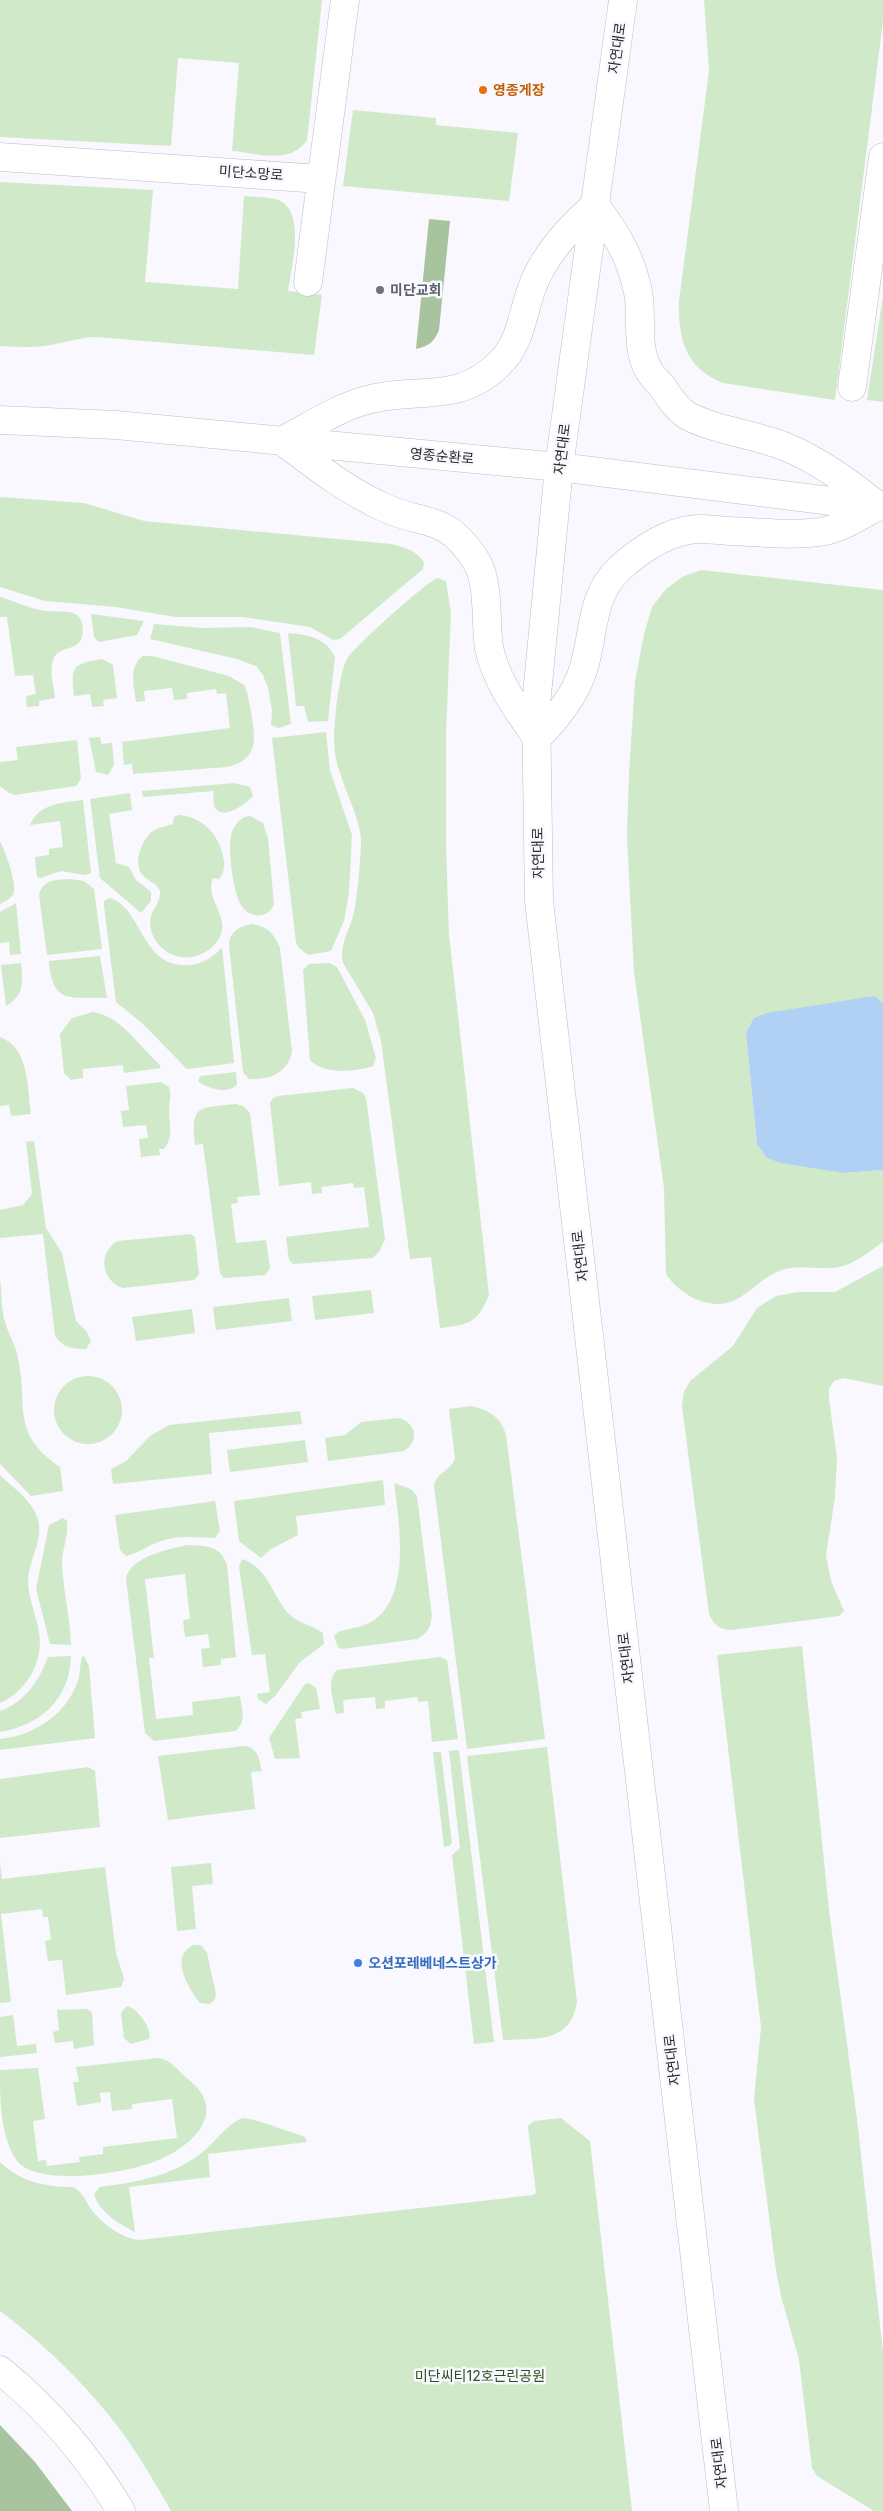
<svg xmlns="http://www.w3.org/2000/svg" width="883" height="2511" viewBox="0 0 883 2511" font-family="Inter,'Noto Sans KR',sans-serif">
<rect width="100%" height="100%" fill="#f8f8fe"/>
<path fill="#d0e9c8" d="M 0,0 L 322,0 L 307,140 C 291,165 257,153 232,151 L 239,63 L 178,58 L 171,146 L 0,137 Z
M 704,0 L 883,0 L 883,21 L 835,400 L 723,383 C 685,368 678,338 679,301 L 709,71 Z
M 353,110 L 436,118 L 436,125 L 518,133 L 509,201 L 343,186 Z
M 0,182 L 153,190 L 145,282 L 238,289 L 244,196 C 254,197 266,197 275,199 C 308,207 291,268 288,291 L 322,295 L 314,355 L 97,337 C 81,337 67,342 51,345 C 34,348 17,347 0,346 Z
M 883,296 L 883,402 L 867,400 Z
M 0,497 L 84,503 L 144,521 L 392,544 C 405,548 416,550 424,562 L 423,569 L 340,639 L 333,640 L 310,627 L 243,617 L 175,617 L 116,607 L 45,601 L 0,587 Z
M 701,570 L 883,590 L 883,1003 L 873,996 L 746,1033 L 757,1144 L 766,1157 L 845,1173 L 883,1170 L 883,1242 C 871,1250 857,1262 843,1266 C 823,1272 802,1263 782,1270 C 763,1276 751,1293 733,1301 C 709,1311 679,1294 666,1274 L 664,1188 L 634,972 L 627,837 L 629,774 L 635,682 L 644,634 L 652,607 L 666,589 L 682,577 Z
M 437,578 L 446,581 L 451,613 L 446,731 L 446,848 L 449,934 L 489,1295 C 478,1323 468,1325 440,1328 L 431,1257 L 410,1259 L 381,1041 L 373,1013 L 343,963 C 339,945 350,930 354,912 C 358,891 360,866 361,844 C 362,818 339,782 335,753 C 332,735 338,675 347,659 C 353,648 424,584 437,578 Z
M 0,597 C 16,601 31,610 48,611 C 57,612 72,610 78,616 C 84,622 84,635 80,641 C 74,651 58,646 53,660 C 49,671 54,687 55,698 L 39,701 L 39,706 L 27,707 L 26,696 L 36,694 L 33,675 L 15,676 L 7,617 L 0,617 Z
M 91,614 L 144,621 L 137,635 L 99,642 L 94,637 Z
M 154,624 L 202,628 L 250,627 L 280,633 L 291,724 L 279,728 L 271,725 L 272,710 L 268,688 L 263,675 L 256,666 L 237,659 L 150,639 Z
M 288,633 C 308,635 325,637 335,657 L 328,721 L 308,722 L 304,706 L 296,706 Z
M 143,656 L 152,656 L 229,676 L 244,685 C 248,693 249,702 251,711 C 255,738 260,759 227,767 L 133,774 L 132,764 L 124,765 L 122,742 L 230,728 L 226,693 L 217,694 L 216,689 L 187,693 L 187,699 L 174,700 L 172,688 L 144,691 L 145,701 L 136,702 C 134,686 128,667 143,656 Z
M 102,659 L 113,665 L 117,698 L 103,700 L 104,706 L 92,707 L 90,694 L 74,696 C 71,666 72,664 102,659 Z
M 326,732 L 330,770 L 352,835 L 349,893 L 344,921 L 331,951 L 308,955 L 299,948 L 296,943 L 272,738 Z
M 100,737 L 101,744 L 112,743 L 114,765 L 108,775 L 96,772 L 89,738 Z
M 77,740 L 81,779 L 76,786 L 15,795 L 9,793 L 0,786 L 0,762 L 18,760 L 16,747 Z
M 234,783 L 250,787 L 253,796 C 247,803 222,822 215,807 C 213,803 214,796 213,791 L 143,797 L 142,791 Z
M 130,793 L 132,810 L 109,814 L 116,863 L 129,867 L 136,880 L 151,892 L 151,901 L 141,913 L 100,878 L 90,799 Z
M 83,800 L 91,873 L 85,875 L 61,871 L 40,878 L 37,877 L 35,857 L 49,855 L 49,849 L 63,847 L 60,821 L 30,825 C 39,803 62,803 83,800 Z
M 179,815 C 202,817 218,833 223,856 C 225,864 225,872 219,879 L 213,878 C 204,901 233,918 218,940 C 214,946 209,951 201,954 C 192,958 181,959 171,954 C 158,948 147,932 151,916 C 154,908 161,900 160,891 C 157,882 146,881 141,873 C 133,860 143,838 154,830 C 160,827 167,826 173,824 L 174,817 Z
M 250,816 L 263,823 L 268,838 L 274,904 C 269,919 249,919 241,905 C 233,892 227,847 232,832 C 234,826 238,821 244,817 Z
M 0,841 C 5,852 18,883 13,895 C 10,899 4,902 0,904 Z
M 70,879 L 84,881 L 94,889 L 102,949 L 47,955 L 39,895 C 43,879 56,880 70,879 Z
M 110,898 C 143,908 141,969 189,965 C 202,964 213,958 222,947 L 234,1063 L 187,1069 L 143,1024 L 116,1002 L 104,906 L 104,901 Z
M 16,903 L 21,954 L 10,955 L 9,942 L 0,943 L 0,912 Z
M 252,924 C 268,927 274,933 280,948 L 292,1051 C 288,1073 270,1080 249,1079 L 243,1072 L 229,946 C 229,932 239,926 252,924 Z
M 100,956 L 107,998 C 73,996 52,1007 49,961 Z
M 21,963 C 23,982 24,996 6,1006 L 1,965 Z
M 329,963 L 337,967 L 365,1020 L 376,1058 L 373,1066 C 356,1072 323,1075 310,1060 L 303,970 L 309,964 Z
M 93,1012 C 121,1016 139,1046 159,1064 L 161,1068 L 124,1073 L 123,1065 L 83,1069 L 83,1078 L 71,1080 L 64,1073 L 60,1034 L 72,1018 Z
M 0,1037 C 30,1048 27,1088 31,1114 L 11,1116 L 9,1105 L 0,1106 Z
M 236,1072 L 237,1084 C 229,1095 207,1089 198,1081 L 200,1076 Z
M 161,1082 L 169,1087 C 172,1095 169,1102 169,1111 C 169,1126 174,1135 164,1149 L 159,1149 L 160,1155 L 141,1157 L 139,1139 L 148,1138 L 146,1125 L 123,1127 L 121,1111 L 129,1110 L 126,1086 Z
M 353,1088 L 363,1093 L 366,1098 L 385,1239 L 379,1252 L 372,1258 L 293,1264 L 289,1260 L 286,1237 L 369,1227 L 364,1187 L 354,1188 L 353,1183 L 321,1187 L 322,1193 L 312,1194 L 311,1182 L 279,1186 L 270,1103 L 273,1098 L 278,1096 Z
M 236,1104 L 243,1106 L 250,1113 L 260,1195 L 237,1197 L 238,1203 L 231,1204 L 236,1243 L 266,1240 L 270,1268 L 265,1275 L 224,1278 L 220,1273 L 203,1144 L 195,1145 C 190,1104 199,1108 236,1104 Z
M 34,1141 L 46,1228 L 62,1253 L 76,1321 L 87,1332 L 91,1341 L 86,1349 C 72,1349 64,1348 55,1336 L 43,1234 L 0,1238 L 0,1210 L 23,1205 L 32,1194 L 26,1142 Z
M 191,1234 L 195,1237 L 199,1274 L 194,1280 L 123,1288 C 101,1281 97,1252 118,1241 Z
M 883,1266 L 883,1386 L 843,1378 L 834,1381 L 829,1389 L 829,1399 L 837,1458 L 835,1497 L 826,1555 L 831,1581 L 844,1611 L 839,1616 L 731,1630 C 719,1629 714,1625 709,1614 L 682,1406 L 684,1392 L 690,1381 L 733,1346 L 757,1308 L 776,1296 L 798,1292 L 835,1292 Z
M 0,1279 C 2,1294 1,1312 6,1325 C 9,1335 15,1344 17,1354 C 30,1405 8,1431 60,1467 L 63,1491 L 31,1496 L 0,1464 Z
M 371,1290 L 374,1313 L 315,1320 L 312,1296 Z
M 289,1298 L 292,1321 L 216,1330 L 213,1307 Z
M 192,1309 L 195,1333 L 136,1341 L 132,1317 Z
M54 1410a34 34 0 1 1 68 0a34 34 0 1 1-68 0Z
M 471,1406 C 489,1410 501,1417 506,1435 L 545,1739 L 467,1749 L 434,1485 C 437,1472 452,1470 455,1458 L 449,1409 Z
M 300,1411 L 302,1424 L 209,1433 L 212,1474 L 113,1484 L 111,1469 L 126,1461 L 150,1436 L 169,1425 Z
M 399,1418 C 416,1423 420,1441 404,1451 L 328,1461 L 325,1438 L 345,1435 L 361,1422 Z
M 305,1440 L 308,1462 L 230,1472 L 227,1450 Z
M 0,1475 C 13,1488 31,1499 37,1517 C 45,1539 29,1558 28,1580 C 28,1599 36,1613 39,1632 C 44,1661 27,1691 0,1703 Z
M 383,1480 L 385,1505 L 296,1516 L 298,1535 L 271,1549 L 261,1558 L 239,1541 L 234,1501 Z
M 394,1483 L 411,1489 L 417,1496 L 432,1616 C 430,1628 428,1633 417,1639 L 342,1649 L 338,1647 L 334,1636 L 338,1632 C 349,1628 361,1628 371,1622 C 412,1598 399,1521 394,1483 Z
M 215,1501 L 220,1531 L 215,1538 C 198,1538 183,1535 165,1540 C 151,1543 138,1554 126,1556 L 120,1550 L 115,1515 Z
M 63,1518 L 67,1521 C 69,1537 61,1551 62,1567 C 64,1593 70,1619 71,1645 L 50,1644 L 36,1589 L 49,1525 Z
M 187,1545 C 207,1546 220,1545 227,1565 L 236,1657 L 221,1659 L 221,1665 L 203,1667 L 201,1649 L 210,1648 L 208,1634 L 185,1637 L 183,1620 L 190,1619 L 185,1574 L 145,1579 L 154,1658 L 149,1658 L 156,1719 L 193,1715 L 192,1702 L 240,1696 C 242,1710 247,1722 235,1731 L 154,1741 L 145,1733 L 126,1579 C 129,1557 169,1549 187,1545 Z
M 242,1559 C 269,1568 272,1596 289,1614 C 299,1624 312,1625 323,1633 L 324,1644 L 300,1662 L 275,1696 L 266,1704 L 258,1699 L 257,1694 L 270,1692 L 265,1654 L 252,1655 L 239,1567 Z
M 802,1646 L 829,1910 L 857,2119 L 883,2352 L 883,2511 L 874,2511 L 817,2476 L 812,2468 L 799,2360 L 781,2296 L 776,2271 L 754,2099 L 761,2027 L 717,1655 Z
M 71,1656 C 70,1699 41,1725 0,1732 L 0,1711 C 25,1702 39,1681 48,1657 Z
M 84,1656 L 89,1666 L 95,1738 L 0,1750 L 0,1739 C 36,1735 69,1713 79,1677 C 80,1671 80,1664 82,1657 Z
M 440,1657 L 447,1660 L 458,1739 L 432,1742 L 428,1701 L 418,1702 L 417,1697 L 385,1701 L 385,1708 L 376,1709 L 375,1697 L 343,1700 L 344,1713 L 336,1714 C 333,1699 326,1681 337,1670 Z
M 309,1683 L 316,1688 L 320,1709 L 301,1712 L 302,1718 L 295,1719 L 300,1758 L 275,1759 L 269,1738 L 305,1684 Z
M 244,1746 C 258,1747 259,1759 262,1771 L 251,1772 L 255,1809 L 168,1820 L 158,1756 Z
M 547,1747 L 577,2002 C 570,2044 537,2038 503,2040 L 467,1756 Z
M 459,1750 L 494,2042 L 474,2044 L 452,1855 L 460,1848 L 449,1751 Z
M 433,1752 L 441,1752 L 452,1843 L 449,1846 L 444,1847 Z
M 88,1767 L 95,1771 L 100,1827 L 0,1838 L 0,1779 Z
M 0,1862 L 2,1879 L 105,1867 L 116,1953 L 124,1979 L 121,1987 L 66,1995 L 62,1960 L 48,1961 L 45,1941 L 51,1940 L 48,1917 L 43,1917 L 42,1909 L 1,1914 L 11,2002 L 0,2003 Z
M 211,1863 L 213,1884 L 192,1886 L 196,1929 L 177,1931 L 171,1867 Z
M 194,1945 L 201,1945 L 207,1953 L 216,1994 L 215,1999 L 210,2004 L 200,2003 C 189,1989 168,1956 194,1945 Z
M 127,2006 C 137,2008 153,2029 149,2039 L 131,2044 L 124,2038 L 121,2013 Z
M 87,2009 L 92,2013 L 94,2045 L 74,2049 L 73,2041 L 55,2043 L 53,2032 L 59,2030 L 57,2010 Z
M 13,2015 L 17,2046 L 36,2044 L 37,2053 L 0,2057 L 0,2017 Z
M 158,2058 C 171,2059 179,2072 188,2079 C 230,2112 192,2147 156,2161 C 127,2173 39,2188 17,2161 C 0,2136 0,2100 0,2070 L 38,2068 L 45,2119 L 33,2121 L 38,2161 L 46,2160 L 47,2166 L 80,2162 L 79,2157 L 103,2154 L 103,2147 L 177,2138 L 172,2099 L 132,2104 L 132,2109 L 112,2111 L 110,2092 L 100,2093 L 101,2102 L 77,2106 L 73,2082 L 79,2082 L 76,2067 Z
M 242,2118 C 254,2118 285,2131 300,2135 L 305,2137 L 307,2142 L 208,2154 L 210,2177 L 129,2187 L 135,2232 C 119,2224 99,2212 94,2194 L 100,2187 C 139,2182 173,2176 204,2151 C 217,2140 227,2124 242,2118 Z
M 561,2118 L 590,2141 L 632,2511 L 171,2511 C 158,2488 144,2464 129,2442 C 95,2393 48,2347 0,2311 L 0,2162 C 21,2182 45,2187 73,2187 L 78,2190 C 85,2197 88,2206 94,2213 C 106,2226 122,2238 139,2240 L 533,2195 L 536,2193 L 528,2126 L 534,2121 Z"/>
<path fill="#a7c49e" d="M 429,219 L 450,221 L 439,330 C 434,342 429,346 416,349 Z
M 0,2425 L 35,2462 L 72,2511 L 0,2511 Z"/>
<path fill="#b0d1f3" d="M 874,996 L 883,1003 L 883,1170 L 845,1173 L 780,1163 L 766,1157 L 757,1144 L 746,1033 L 754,1018 L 767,1013 Z"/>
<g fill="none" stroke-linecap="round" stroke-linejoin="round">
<defs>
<path id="minor" d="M 0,157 L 321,179
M 308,282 L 345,0
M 852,387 L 883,157
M 0,2370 C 48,2409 89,2457 121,2511"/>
<path id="major" d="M 623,0 L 559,467 L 536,705 L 539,901 L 724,2511
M 595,205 C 616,233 631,257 638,292 C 643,318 635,347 649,371 C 652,376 657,381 661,385 C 668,395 675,407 685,414 C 708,429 758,435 786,447 C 820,461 850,483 878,506 C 860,516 840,529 820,532 C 790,536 759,532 729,531 C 714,530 698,527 684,531 C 661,536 636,553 619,569 C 589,598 595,634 583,670 C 575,696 556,719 537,738 C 518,711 496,681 489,648 C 485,622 490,581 475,559 C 444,512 425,527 383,507 C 346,490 314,465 282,441 C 309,427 337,408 367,400 C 417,386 458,405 499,364 C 524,340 522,307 536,278 C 550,248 571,227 595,205 Z
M 0,420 L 116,425 L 559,467 L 879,507"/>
</defs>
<use href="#minor" stroke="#bdbdc4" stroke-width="29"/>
<use href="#major" stroke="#bdbdc4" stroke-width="29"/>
<use href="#minor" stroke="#fff" stroke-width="28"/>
<use href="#major" stroke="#fff" stroke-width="28"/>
</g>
<circle fill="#e8710a" stroke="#f8f8fe" stroke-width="2" cx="483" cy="90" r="5"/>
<circle fill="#6b7280" stroke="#f8f8fe" stroke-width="2" cx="380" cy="290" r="5"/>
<circle fill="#3f7fe0" stroke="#f8f8fe" stroke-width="2" cx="358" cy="1963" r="5"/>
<g text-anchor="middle" stroke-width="5" stroke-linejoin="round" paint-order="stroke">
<g font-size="14" fill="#2a292c" stroke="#f8f8fe">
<text transform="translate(617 48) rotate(-82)" y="5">자연대로</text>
<text transform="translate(251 173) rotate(4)" y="5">미단소망로</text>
<text transform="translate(562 449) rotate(-83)" y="5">자연대로</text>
<text transform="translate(442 456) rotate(5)" y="5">영종순환로</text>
<text transform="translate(538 853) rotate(-91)" y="5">자연대로</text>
<text transform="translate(580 1256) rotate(-97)" y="5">자연대로</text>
<text transform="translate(626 1658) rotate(-97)" y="5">자연대로</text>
<text transform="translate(672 2060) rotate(-97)" y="5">자연대로</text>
<text transform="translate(719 2463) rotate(-97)" y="5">자연대로</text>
</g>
<g font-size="14" font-weight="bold" fill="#c56008" stroke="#f8f8fe" text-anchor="start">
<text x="493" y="95">영종게장</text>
</g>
<g font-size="14" font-weight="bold" fill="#5b616d" stroke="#f8f8fe" text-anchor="start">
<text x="390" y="295">미단교회</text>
</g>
<g font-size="14" font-weight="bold" fill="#366cbe" stroke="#f8f8fe" text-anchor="start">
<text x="368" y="1968">오션포레베네스트상가</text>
</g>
<g font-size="14" fill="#2c511e" stroke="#f8f8fe">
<text x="480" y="2381">미단씨티12호근린공원</text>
</g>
</g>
</svg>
